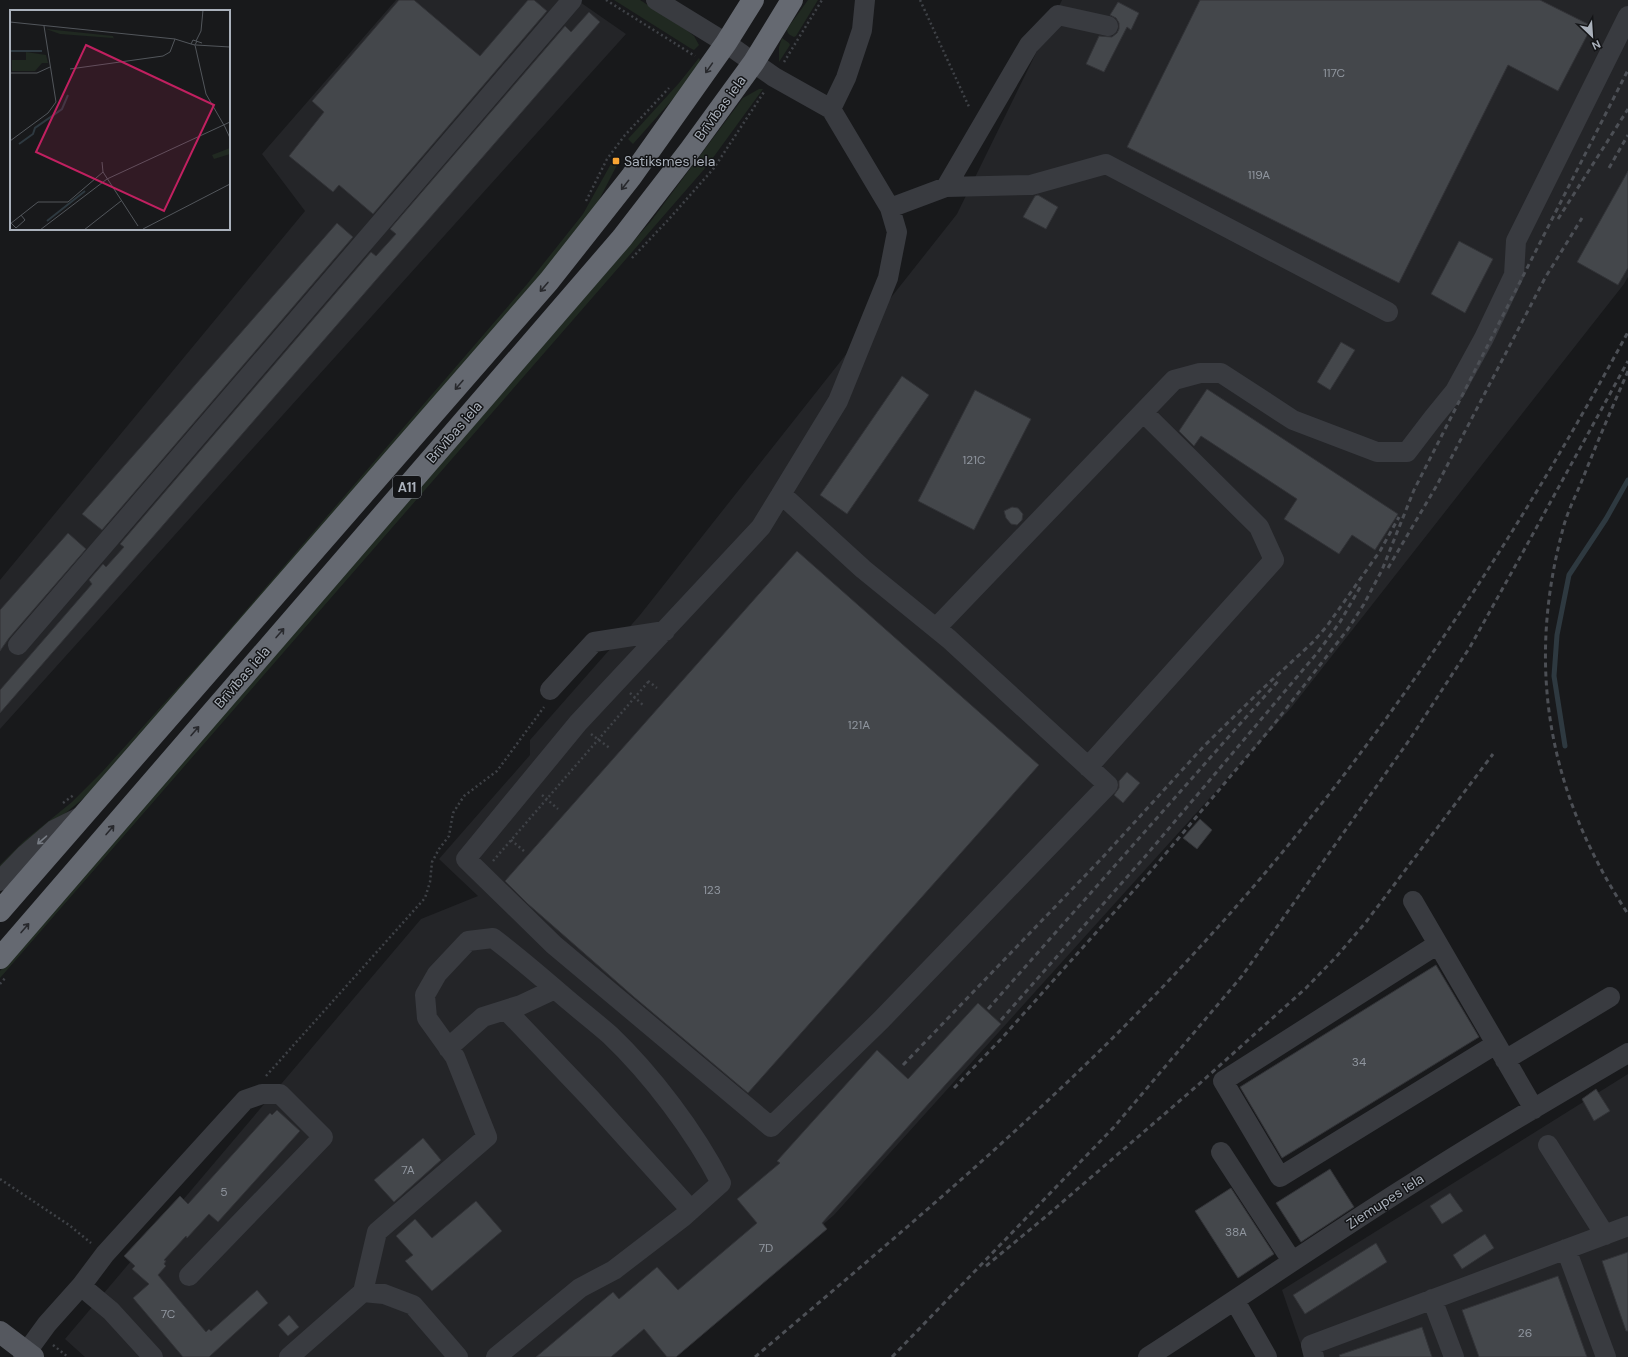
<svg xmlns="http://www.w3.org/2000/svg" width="1628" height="1357" viewBox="0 0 1628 1357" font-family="'DM Sans',sans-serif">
<rect width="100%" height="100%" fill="#18191b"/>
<path fill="#242528" d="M 396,0 L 577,0 L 626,34 L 0,729 L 0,580 L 305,211 L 262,154 Z
M 1062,0 L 1628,0 L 1628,277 L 1624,284 L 1291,708 L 834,1215 L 669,1357 L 85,1357 L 65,1339 L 421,919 L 478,896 L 439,859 L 530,755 L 530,740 L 640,615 L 957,214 Z
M 1628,1074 L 1628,1357 L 1305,1357 L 1282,1290 Z"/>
<path fill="#202921" d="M 614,0 L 640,0 L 685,29 L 694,36 L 699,45 L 694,50 L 690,48 Z
M 808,0 L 818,0 L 796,36 L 794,37 C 790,35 787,34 787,29 Z
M 782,38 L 789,43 L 790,45 L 779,62 L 779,47 Z
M 699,58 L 700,60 L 696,73 L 633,144 L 628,139 L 679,83 Z
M 759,89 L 763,89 L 707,166 L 0,978 L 0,971 L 651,221 L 743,98 Z
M 612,162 L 617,165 L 598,202 L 568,243 L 90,793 L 29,843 L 0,872 L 0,865 L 24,841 L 72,802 L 102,772 L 203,660 L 528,283 L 583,214 Z"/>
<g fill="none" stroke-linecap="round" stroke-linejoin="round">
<path stroke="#2e3940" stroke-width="5" d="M 1565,746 L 1554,676 L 1557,635 L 1569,575 L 1606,519 L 1628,480"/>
</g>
<path fill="#44474b" stroke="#323337" d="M 399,0 L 414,0 L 480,56 L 528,0 L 534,0 L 547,11 L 373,214 L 339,185 L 333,192 L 289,156 L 324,112 L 312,101 Z
M 1200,0 L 1540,0 L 1592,26 L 1558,91 L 1508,65 L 1399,283 L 1127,147 Z
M 1118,2 L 1139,13 L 1131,30 L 1127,27 L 1104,72 L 1086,64 L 1099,36 L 1112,37 L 1117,33 L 1119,29 L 1119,23 L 1116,18 L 1110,15 Z
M 589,12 L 600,22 L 0,713 L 0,690 L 92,584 L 89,580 L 103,564 L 106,567 L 124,547 L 120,544 L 371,252 L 376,256 L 396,234 L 390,229 L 565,26 L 571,32 Z
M 1628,171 L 1628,268 L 1618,285 L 1577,262 Z
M 1038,195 L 1058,207 L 1046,229 L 1023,217 L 1035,196 Z
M 337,223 L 353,237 L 102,530 L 82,514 Z
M 1459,241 L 1493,259 L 1465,313 L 1431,294 Z
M 1341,342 L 1355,350 L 1330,390 L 1317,382 Z
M 902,376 L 929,395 L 847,514 L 820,495 Z
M 1207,389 L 1398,514 L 1375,550 L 1352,535 L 1339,554 L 1284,519 L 1297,499 L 1201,436 L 1194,446 L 1179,431 Z
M 975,390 L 1031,419 L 974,530 L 918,501 Z
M 1012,507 L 1018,508 L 1023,514 L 1022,520 L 1017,525 L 1011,524 L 1006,518 L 1004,511 Z
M 68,533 L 86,549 L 9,638 L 0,651 L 0,610 Z
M 797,551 L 1039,765 L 748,1093 L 634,997 L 528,904 L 505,881 Z
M 1127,772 L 1140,783 L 1123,803 L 1114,795 L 1119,788 L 1119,781 Z
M 1200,819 L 1212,830 L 1197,849 L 1183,838 Z
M 1436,965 L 1479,1037 L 1282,1158 L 1240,1087 Z
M 978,1003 L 1001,1024 L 947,1083 L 822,1223 L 827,1229 L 676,1357 L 667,1357 L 644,1329 L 611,1357 L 536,1357 L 613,1292 L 619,1299 L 657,1267 L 678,1290 L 757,1223 L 737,1199 L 780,1163 L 777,1161 L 877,1050 L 908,1079 Z
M 1596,1089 L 1610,1111 L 1594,1121 L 1582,1099 Z
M 277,1110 L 300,1131 L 218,1222 L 209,1214 L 187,1238 L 186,1236 L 164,1260 L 166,1261 L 164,1264 L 166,1266 L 158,1275 L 206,1332 L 209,1329 L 211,1331 L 257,1290 L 268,1303 L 209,1357 L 183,1357 L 133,1298 L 149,1284 L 132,1269 L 135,1266 L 124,1256 L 180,1196 L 188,1204 L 270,1113 L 272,1115 Z
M 423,1138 L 441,1160 L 394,1202 L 374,1180 Z
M 1330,1169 L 1354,1207 L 1301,1242 L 1276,1203 Z
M 1231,1188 L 1274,1254 L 1238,1278 L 1195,1211 Z
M 1450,1193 L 1463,1211 L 1442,1224 L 1430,1206 Z
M 476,1201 L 502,1231 L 432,1291 L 405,1261 L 413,1255 L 396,1236 L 415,1219 L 432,1238 Z
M 1485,1234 L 1494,1248 L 1462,1269 L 1453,1255 Z
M 1376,1243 L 1387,1262 L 1305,1314 L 1293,1295 Z
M 1628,1252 L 1628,1331 L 1626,1331 L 1602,1261 Z
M 1558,1276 L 1587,1357 L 1479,1357 L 1462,1310 Z
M 289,1315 L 299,1327 L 288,1336 L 278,1325 Z
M 1422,1327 L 1432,1357 L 1340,1357 L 1339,1355 Z"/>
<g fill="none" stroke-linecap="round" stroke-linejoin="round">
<path stroke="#3f4247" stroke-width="2.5" stroke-dasharray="2 3" stroke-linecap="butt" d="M 606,0 L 695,56
M 920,0 L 970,109
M 784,62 L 822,0
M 586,201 L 607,159 L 625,135 L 669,88
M 632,258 L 669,219 L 714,168 L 764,92
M 648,681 L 657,688
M 630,693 L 644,706
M 591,734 L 611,749
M 542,795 L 558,809
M 63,803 L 75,794
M 511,840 L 524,851
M 493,861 L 649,681
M 0,984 L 6,977
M 266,1076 L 425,898 L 430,882 L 432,862 L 439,849 L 449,836 L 453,813 L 464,796 L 497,771 L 544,707
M 0,1179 L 69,1225 L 91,1243
M 53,1345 L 68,1357"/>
<path stroke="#393b40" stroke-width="20" d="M 656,0 L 726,43 L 774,77 L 831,109 L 890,208 L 897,232 L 888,278 L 838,401 L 761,527 L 578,723 L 466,859 L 554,945 L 771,1127 L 881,1020 L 1108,785 L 949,639 L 863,569 L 781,494
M 831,109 L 846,78 L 862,30 L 865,0
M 946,187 L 1029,45 L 1058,15 L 1108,26
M 890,208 L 946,187 L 1031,185 L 1106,164 L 1388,312
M 936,628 L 1174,380 L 1200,373 L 1221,373 L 1293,420 L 1377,452 L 1407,452 L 1433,418 L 1455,391 L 1484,338 L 1514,275 L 1516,241 L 1628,16
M 18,645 L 572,0
M 550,690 L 594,642 L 665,631
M 1088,767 L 1274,560 L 1259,527 L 1143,412
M 0,881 L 26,854 L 54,830 L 82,816
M 1413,901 L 1534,1109
M 1438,944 L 1223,1081 L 1280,1177 L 1496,1044
M 506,1010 L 590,1098 L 691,1210
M 448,1048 L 483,1017 L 521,1005 L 555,989
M 1505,1060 L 1610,997
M 1548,1145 L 1605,1235
M 1221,1152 L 1292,1261
M 1566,1249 L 1606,1357
M 81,1286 L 111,1311 L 153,1357
M 363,1292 L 377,1232 L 487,1137 L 455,1057 L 427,1018 L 425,995 L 437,974 L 468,941 L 493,938 C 517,956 539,975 561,994 C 577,1008 594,1021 610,1035 C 651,1074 695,1132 721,1183 L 683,1217 L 614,1270 L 580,1288 L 496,1357
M 1432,1299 L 1454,1357
M 1235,1301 L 1267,1357
M 23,1357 L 47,1324 L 81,1286 L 105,1254 L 245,1100 L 262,1094 L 280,1094 L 323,1137 L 189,1276
M 289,1357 L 363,1292 L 384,1294 L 413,1305 L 458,1357
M 1148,1357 C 1238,1299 1325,1238 1416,1181 C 1485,1136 1557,1095 1628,1053
M 1314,1357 L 1311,1345 L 1628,1226"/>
<path stroke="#55585f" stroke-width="22" d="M 0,1332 L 33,1357"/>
<path stroke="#656971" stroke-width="22" d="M 0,911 L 549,281 L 631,177 L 726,43 L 753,0
M 0,958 L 622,238 L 690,150 L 754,62 L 792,0"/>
<path stroke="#4c4f55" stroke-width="3" stroke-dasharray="5 4" stroke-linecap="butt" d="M 1609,168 L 1628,135
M 1558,219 L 1628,109
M 1628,371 C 1612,408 1596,445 1581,483 C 1575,497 1568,511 1564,525 C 1525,666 1548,793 1628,914
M 1388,568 L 1437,485 L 1545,278 L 1582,218
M 988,1009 L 1279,680
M 1001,1020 L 1149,852 L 1318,652 L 1340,622 L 1362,584
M 903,1065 L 1102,858 L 1204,746 L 1258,693 L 1312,643 L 1327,626 L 1380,551 L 1399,517
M 954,1088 L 1002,1038 L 1151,871 L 1271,728 L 1348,629 L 1364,604 L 1382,570 L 1414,490 L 1628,70
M 986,1266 L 1044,1218 L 1198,1085 L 1306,988 L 1336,957 L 1366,922 L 1493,754
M 755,1357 C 904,1230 1054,1105 1187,961 C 1362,773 1506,557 1628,332
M 892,1357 L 1114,1127 L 1242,976 L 1410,739 L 1470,647 L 1523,552 L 1628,361"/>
</g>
<defs><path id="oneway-shaft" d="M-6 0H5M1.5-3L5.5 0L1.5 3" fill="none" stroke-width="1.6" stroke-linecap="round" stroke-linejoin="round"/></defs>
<g stroke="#28292d">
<use href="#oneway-shaft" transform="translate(709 68) rotate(125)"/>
<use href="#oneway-shaft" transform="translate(625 185) rotate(128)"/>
<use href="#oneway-shaft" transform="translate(544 287) rotate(131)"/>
<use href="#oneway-shaft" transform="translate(459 385) rotate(131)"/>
<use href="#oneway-shaft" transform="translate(280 633) rotate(-49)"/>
<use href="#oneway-shaft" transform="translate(195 731) rotate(-49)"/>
<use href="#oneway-shaft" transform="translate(110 830) rotate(-49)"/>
<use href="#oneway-shaft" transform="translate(25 928) rotate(-49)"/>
</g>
<use stroke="#777c84" href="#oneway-shaft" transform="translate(42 840) rotate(139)"/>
<rect fill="#f9a433" stroke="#131416" stroke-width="1.5" x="612" y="157" width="8" height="8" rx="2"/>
<g text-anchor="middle" stroke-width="3" stroke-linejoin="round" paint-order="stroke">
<g font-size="12" fill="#90969f">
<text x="1334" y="77">117C</text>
<text x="1259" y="179">119A</text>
<text x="974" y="464">121C</text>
<text x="859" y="729">121A</text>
<text x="712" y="894">123</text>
<text x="1359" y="1066">34</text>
<text x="408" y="1174">7A</text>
<text x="224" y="1196">5</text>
<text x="1236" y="1236">38A</text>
<text x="766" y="1252">7D</text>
<text x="168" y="1318">7C</text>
<text x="1525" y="1337">26</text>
</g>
<rect fill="#131416" stroke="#7d828a" stroke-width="1" x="393" y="476" width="28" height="22" rx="3"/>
<g font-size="13" font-weight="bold" fill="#aab1bb">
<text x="407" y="492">A11</text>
</g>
<g font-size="14" fill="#aab1bb" stroke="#131416">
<text transform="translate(720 108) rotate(-54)" y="5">Brīvības iela</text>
<text transform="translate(454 432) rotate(-49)" y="5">Brīvības iela</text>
<text transform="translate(242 677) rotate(-49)" y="5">Brīvības iela</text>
<text transform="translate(1385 1201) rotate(-33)" y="5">Ziemupes iela</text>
</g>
<g font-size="14" fill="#aab1bb" stroke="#131416" text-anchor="start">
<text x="624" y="166">Satiksmes iela</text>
</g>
</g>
<g transform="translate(10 10)">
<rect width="220" height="220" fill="#18191b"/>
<path d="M 36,19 L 103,26 L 104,30 L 103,28 L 50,24 ZM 16,42 L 36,45 L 38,53 L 32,53 L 25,61 L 2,61 L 2,50 L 16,50 ZM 220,138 L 220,144 L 204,149 L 202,145 Z" fill="#202921"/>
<path fill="none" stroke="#2e3940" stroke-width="2" d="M 0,41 L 32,41M 9,134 L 23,124 L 25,118 L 52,99 L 58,85M 37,211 L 75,181"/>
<path fill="none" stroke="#52565b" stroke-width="1" d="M 0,12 L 165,29 L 181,34M 186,31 L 191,21 L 193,0M 187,31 L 185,35 L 181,34 L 183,30 L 192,33M 185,35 L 196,84 L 215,117M 186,35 L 220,37M 60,59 L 153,46 L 160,42 L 165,29M 0,63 L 27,63 L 40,57M 215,117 L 220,128M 0,131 L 38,103 L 46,92 L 34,16M 92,152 L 93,162 L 128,216M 1,213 L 6,218 L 15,210 L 11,205M 0,214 L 28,192 L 58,192 L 93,162M 133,219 L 220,174M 30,220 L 97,169 L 220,112M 74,220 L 111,191"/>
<path fill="#c12060" fill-opacity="0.15" stroke="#c12060" stroke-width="2" d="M 76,35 L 204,95 L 154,201 L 26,142 Z"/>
<rect width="220" height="220" fill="none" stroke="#aab1bb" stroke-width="2"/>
</g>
<g transform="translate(1592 36) rotate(155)" stroke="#131416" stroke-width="3" paint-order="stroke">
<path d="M0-3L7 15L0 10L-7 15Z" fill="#aab1bb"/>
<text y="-6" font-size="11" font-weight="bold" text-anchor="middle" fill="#aab1bb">N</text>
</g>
</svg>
